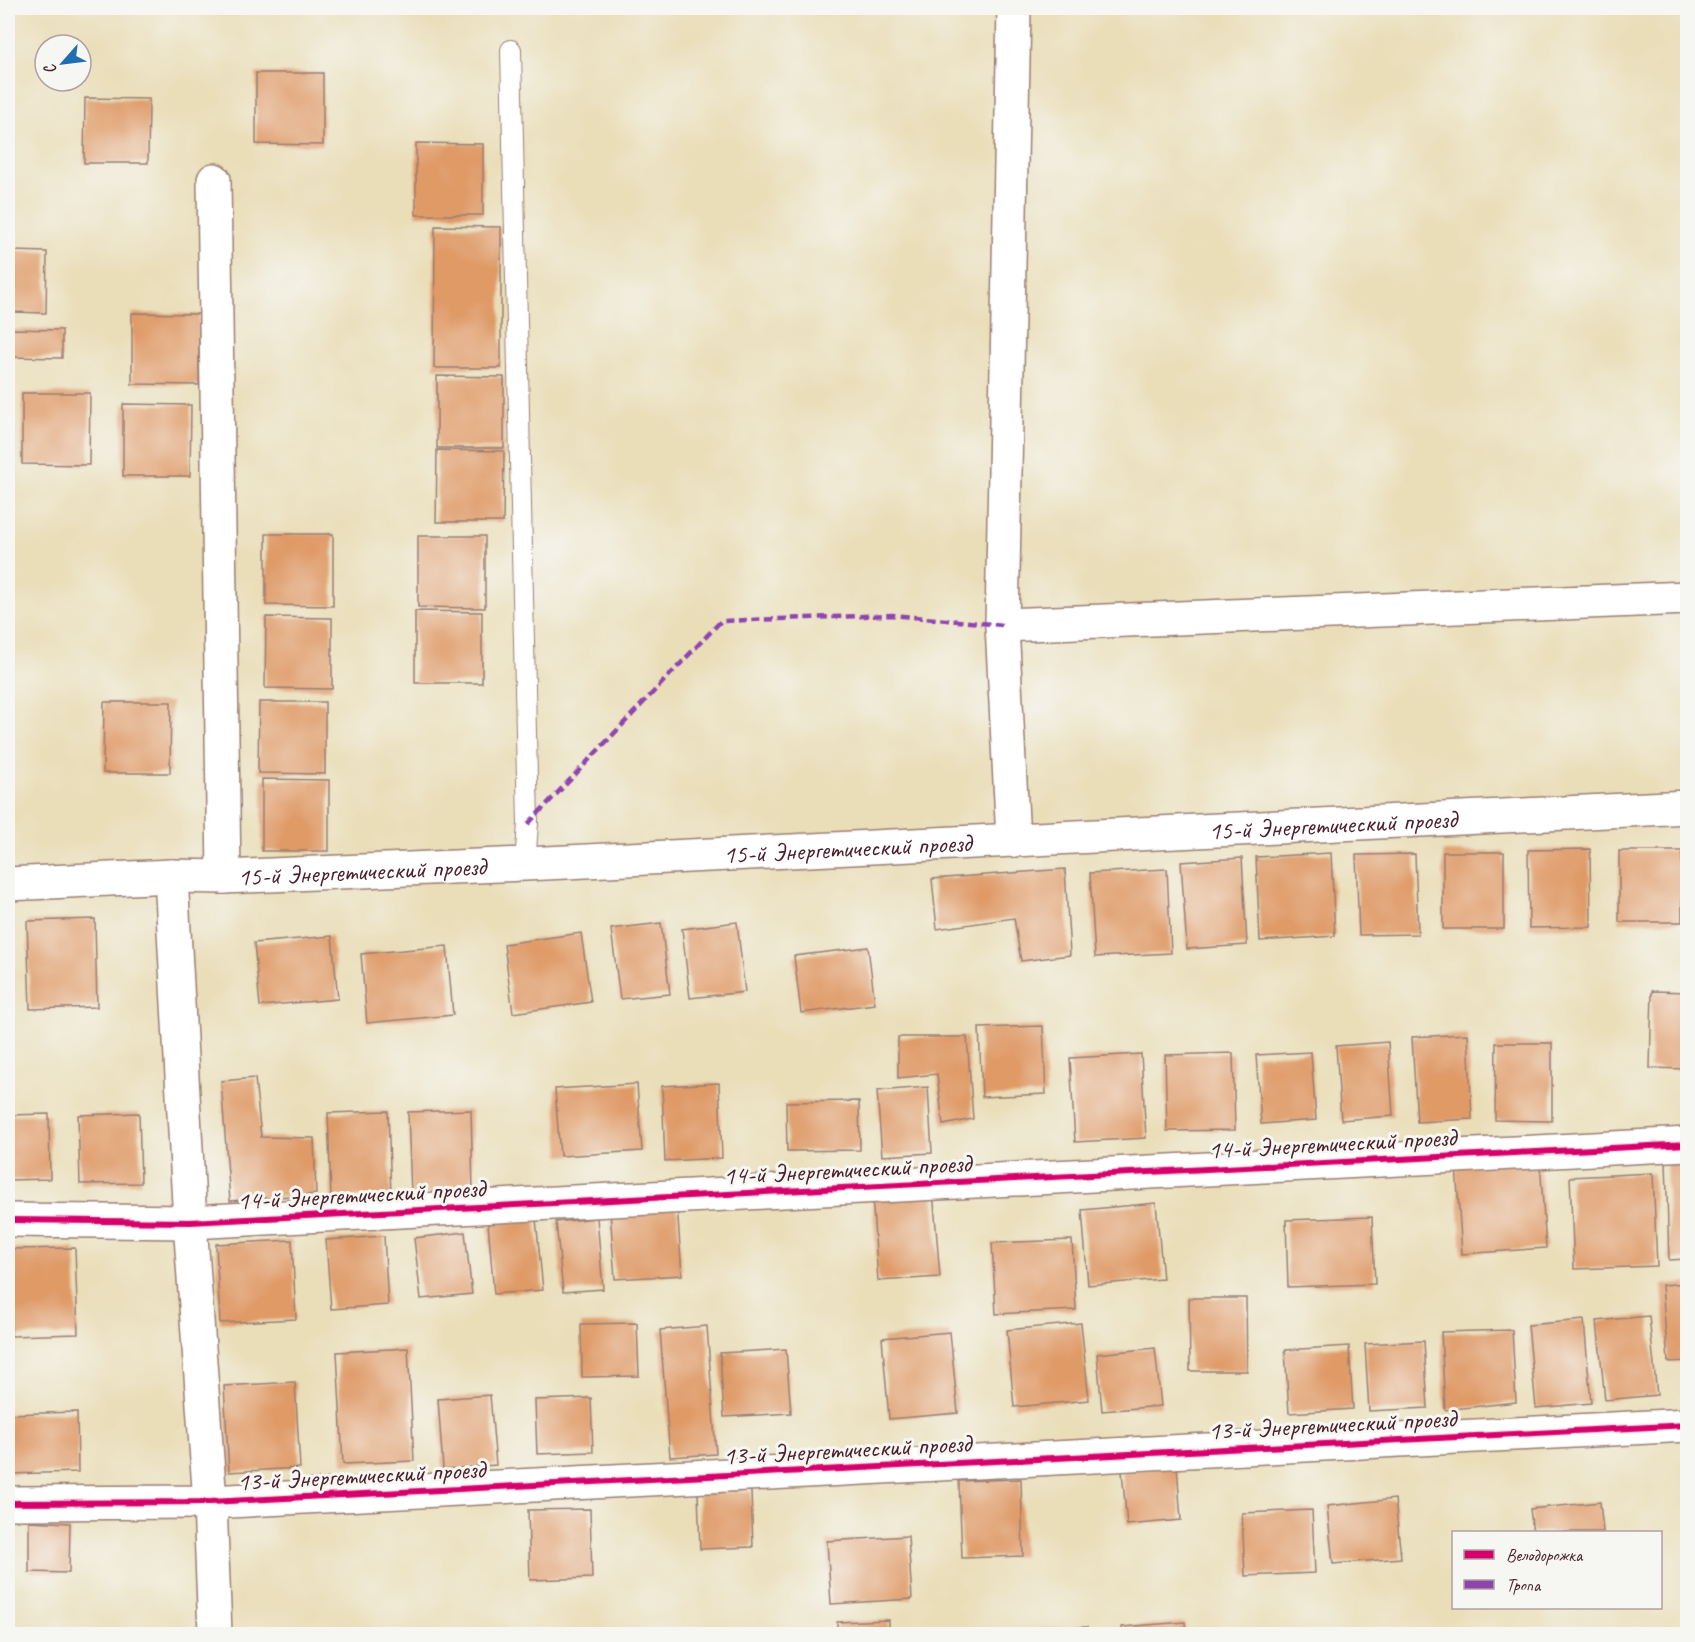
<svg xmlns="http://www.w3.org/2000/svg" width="1695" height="1642" viewBox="0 0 1695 1642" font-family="Caveat,sans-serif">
<rect width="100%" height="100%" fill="#f6f6f2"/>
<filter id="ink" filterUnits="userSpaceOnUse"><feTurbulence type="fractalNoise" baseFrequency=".0167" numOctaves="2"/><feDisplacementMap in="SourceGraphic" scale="12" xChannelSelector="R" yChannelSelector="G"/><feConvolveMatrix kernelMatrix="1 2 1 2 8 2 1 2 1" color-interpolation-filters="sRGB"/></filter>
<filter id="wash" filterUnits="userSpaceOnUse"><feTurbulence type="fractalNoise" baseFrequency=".008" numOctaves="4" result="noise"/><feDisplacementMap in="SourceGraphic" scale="24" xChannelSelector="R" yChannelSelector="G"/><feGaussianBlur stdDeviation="1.35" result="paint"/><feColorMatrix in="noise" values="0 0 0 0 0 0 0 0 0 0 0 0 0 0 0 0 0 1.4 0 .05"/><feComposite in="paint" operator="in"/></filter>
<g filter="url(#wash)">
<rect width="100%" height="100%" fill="#eadeb9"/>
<g id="blocks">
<path fill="#df9a66" d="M 256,73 L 323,73 L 323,145 L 256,144 Z
M 85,98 L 149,99 L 148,163 L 84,163 Z
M 416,143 L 483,144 L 483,215 L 416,215 Z
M 435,226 L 501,227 L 501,368 L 434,368 Z
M 13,251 L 47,252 L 46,313 L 12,312 Z
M 132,313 L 199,314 L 199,385 L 132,384 Z
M 8,329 L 62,330 L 62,358 L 8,357 Z
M 437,376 L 504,377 L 504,448 L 437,448 Z
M 22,393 L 90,393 L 89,465 L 22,464 Z
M 123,404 L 191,405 L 190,476 L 123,476 Z
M 437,450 L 504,451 L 503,522 L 436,522 Z
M 266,534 L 333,534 L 333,606 L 266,605 Z
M 418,536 L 485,536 L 485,608 L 418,607 Z
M 415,611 L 482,612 L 482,683 L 415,683 Z
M 266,617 L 332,618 L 332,689 L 265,688 Z
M 104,702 L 171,702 L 170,773 L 103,773 Z
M 259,702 L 325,702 L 325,774 L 258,773 Z
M 262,779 L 329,780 L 329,851 L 262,851 Z
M 1590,849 L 1591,927 L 1529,928 L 1528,850 Z
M 1619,851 L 1682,851 L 1682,922 L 1619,922 Z
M 1443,852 L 1504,852 L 1504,929 L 1443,929 Z
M 1331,853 L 1335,936 L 1260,941 L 1256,857 Z
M 1415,854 L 1418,934 L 1359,935 L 1356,855 Z
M 1242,858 L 1247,945 L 1187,949 L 1181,862 Z
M 1065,869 L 1070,955 L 1021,961 L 1014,918 L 937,929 L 932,879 Z
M 1167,869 L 1171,953 L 1095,957 L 1090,873 Z
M 95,919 L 97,1007 L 30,1009 L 27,921 Z
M 737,922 L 745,992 L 690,998 L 682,929 Z
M 661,923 L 670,994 L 620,999 L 611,929 Z
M 581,933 L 591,1002 L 513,1013 L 504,944 Z
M 332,936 L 338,999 L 260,1006 L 254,943 Z
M 447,946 L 453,1015 L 367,1023 L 361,954 Z
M 868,947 L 875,1004 L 801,1013 L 794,956 Z
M 1652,991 L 1688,992 L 1688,1069 L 1650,1068 Z
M 1043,1026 L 1046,1094 L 982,1097 L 979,1028 Z
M 1468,1034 L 1472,1119 L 1417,1122 L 1412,1037 Z
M 898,1037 L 967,1037 L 973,1119 L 943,1125 L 937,1074 L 898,1078 Z
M 1388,1042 L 1393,1116 L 1341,1120 L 1336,1046 Z
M 1496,1043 L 1552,1043 L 1552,1121 L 1495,1120 Z
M 1311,1052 L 1316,1120 L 1261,1124 L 1256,1055 Z
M 1233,1053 L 1235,1130 L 1167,1131 L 1165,1055 Z
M 1141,1054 L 1146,1138 L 1075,1142 L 1070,1058 Z
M 255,1078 L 261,1137 L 314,1138 L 316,1194 L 230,1201 L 221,1081 Z
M 719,1083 L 722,1158 L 665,1161 L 662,1086 Z
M 637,1084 L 642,1151 L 560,1156 L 555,1089 Z
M 928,1087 L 932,1153 L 882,1156 L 877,1091 Z
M 859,1101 L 860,1150 L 787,1151 L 786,1102 Z
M 471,1110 L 473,1192 L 411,1194 L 408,1112 Z
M 388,1111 L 391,1196 L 331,1198 L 328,1113 Z
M 139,1113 L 141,1183 L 80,1184 L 78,1115 Z
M 49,1114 L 50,1179 L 8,1180 L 8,1115 Z
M 1688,1160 L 1688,1259 L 1669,1260 L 1666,1161 Z
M 1540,1161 L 1546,1248 L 1462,1254 L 1456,1166 Z
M 1653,1173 L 1657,1266 L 1574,1269 L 1570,1177 Z
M 933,1191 L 940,1277 L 878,1281 L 872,1195 Z
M 1156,1203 L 1163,1279 L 1088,1285 L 1082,1210 Z
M 677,1205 L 682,1275 L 615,1279 L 610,1211 Z
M 1372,1217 L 1375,1284 L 1288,1287 L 1286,1220 Z
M 597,1218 L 603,1289 L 563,1292 L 556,1222 Z
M 536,1219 L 543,1290 L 494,1294 L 488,1223 Z
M 465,1232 L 472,1294 L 421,1299 L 414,1238 Z
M 384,1236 L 388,1305 L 331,1309 L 326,1240 Z
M 292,1240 L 296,1319 L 220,1323 L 216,1244 Z
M 1072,1240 L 1076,1310 L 996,1314 L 992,1243 Z
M 75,1248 L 78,1334 L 11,1336 L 8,1249 Z
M 1688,1283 L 1688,1361 L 1668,1362 L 1662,1285 Z
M 1189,1298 L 1246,1298 L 1247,1371 L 1190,1371 Z
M 1649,1316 L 1657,1395 L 1605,1400 L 1597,1321 Z
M 1584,1320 L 1591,1403 L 1536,1408 L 1528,1325 Z
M 637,1323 L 639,1376 L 582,1377 L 581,1324 Z
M 1081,1323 L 1089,1400 L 1014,1407 L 1007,1330 Z
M 707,1326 L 716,1454 L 670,1457 L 660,1330 Z
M 1512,1330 L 1516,1402 L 1445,1410 L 1441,1332 Z
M 950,1332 L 958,1413 L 889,1419 L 882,1338 Z
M 1424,1341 L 1428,1408 L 1369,1411 L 1365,1344 Z
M 1349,1346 L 1353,1409 L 1289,1413 L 1285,1350 Z
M 408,1348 L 414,1461 L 343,1464 L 337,1352 Z
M 1155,1348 L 1161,1406 L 1102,1411 L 1097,1354 Z
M 786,1349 L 791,1413 L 724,1417 L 720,1353 Z
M 295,1382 L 300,1468 L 229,1472 L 224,1386 Z
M 490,1395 L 496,1465 L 443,1469 L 438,1399 Z
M 591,1398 L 593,1452 L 537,1454 L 535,1400 Z
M 77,1412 L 78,1472 L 9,1474 L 8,1414 Z
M 1177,1466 L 1181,1520 L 1127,1525 L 1122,1471 Z
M 1021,1479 L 1023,1556 L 962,1558 L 959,1481 Z
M 751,1491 L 753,1547 L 700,1549 L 698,1493 Z
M 1395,1499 L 1401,1558 L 1333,1564 L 1327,1506 Z
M 1600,1502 L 1603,1532 L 1533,1532 L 1530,1509 Z
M 590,1509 L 592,1578 L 530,1580 L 528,1510 Z
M 1312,1510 L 1315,1573 L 1245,1576 L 1242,1513 Z
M 29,1521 L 70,1523 L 69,1573 L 29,1572 Z
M 908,1536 L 912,1599 L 831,1604 L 827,1541 Z
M 889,1620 L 889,1634 L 837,1634 L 837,1622 Z
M 1185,1622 L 1186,1634 L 1123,1634 L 1122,1627 Z
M 1087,1627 L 1087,1634 L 1037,1634 L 1037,1629 Z
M 319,1629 L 319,1634 L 262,1634 L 262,1632 Z
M 192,1630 L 192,1634 L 158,1634 L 158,1633 Z
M 1024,1631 L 1024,1634 L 975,1634 L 975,1633 Z"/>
</g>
</g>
<g filter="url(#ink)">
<use href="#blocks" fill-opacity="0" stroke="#9a7e72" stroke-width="1.5"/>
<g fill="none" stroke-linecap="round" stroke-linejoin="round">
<defs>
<path id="service" d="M 511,50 L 528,824 L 525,864"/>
<g id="minor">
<path d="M 214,180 L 224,877"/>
<path d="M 1002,625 L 1688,598"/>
<path d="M 1013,840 L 1002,625 L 1014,8"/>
<path d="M 171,876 L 190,1222 L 210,1502 L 215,1634"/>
<path id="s1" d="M 8,884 L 171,876 L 224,877 L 525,864 L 1688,807"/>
<path d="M 8,1220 L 190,1222 L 1688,1144"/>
<path d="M 8,1503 L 210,1502 L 1688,1425"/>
</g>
</defs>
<use href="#service" stroke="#9a7e72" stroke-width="22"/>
<use href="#minor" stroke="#9a7e72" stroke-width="36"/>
<use href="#service" stroke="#fff" stroke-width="20"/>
<use href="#minor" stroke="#fff" stroke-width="33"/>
<path stroke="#8e44ad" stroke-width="4.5" stroke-dasharray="9 4.5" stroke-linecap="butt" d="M 528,824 L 721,621 L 892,615 L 1002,625"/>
<defs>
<path id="cycleway" d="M 8,1220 L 190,1222 L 1688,1144
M 8,1503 L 210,1502 L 1688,1425"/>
</defs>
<use href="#cycleway" stroke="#f6f6f2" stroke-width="10"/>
<use href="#cycleway" stroke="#d6006c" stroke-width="6"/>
</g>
</g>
<g text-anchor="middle" stroke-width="6" stroke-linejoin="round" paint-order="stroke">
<g font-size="26" fill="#4a1f2b" stroke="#f6f6f2">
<text dy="9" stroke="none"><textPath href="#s1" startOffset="1326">15-й Энергетический проезд</textPath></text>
<text dy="9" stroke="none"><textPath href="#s1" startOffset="840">15-й Энергетический проезд</textPath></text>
<text dy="9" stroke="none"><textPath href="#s1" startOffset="354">15-й Энергетический проезд</textPath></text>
<text transform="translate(1332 1143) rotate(-3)" y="9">14-й Энергетический проезд</text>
<text transform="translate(847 1169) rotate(-3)" y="9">14-й Энергетический проезд</text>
<text transform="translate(361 1194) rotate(-3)" y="9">14-й Энергетический проезд</text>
<text transform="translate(1332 1424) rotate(-3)" y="9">13-й Энергетический проезд</text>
<text transform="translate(847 1449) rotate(-3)" y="9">13-й Энергетический проезд</text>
<text transform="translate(361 1475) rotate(-3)" y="9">13-й Энергетический проезд</text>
</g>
</g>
<rect width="1695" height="1642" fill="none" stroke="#f6f6f2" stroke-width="30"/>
<rect x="1452" y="1531" width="210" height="78" fill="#f6f6f2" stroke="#b1a0a2" stroke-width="1.5"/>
<rect x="1464" y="1550" width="30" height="9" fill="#d6006c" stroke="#b1a0a2" stroke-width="1.5"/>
<text x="1506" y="1561" font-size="18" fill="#4a1f2b">Велодорожка</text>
<rect x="1464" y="1580" width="30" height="9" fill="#8e44ad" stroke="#b1a0a2" stroke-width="1.5"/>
<text x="1506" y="1591" font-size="18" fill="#4a1f2b">Тропа</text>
<g transform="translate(63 63) rotate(242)"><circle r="28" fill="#f6f6f2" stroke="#b1a0a2" stroke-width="1.5"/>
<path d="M0-4.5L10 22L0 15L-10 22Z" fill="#1f6fb2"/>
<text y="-9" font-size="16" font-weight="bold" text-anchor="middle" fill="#4a1f2b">С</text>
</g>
</svg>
